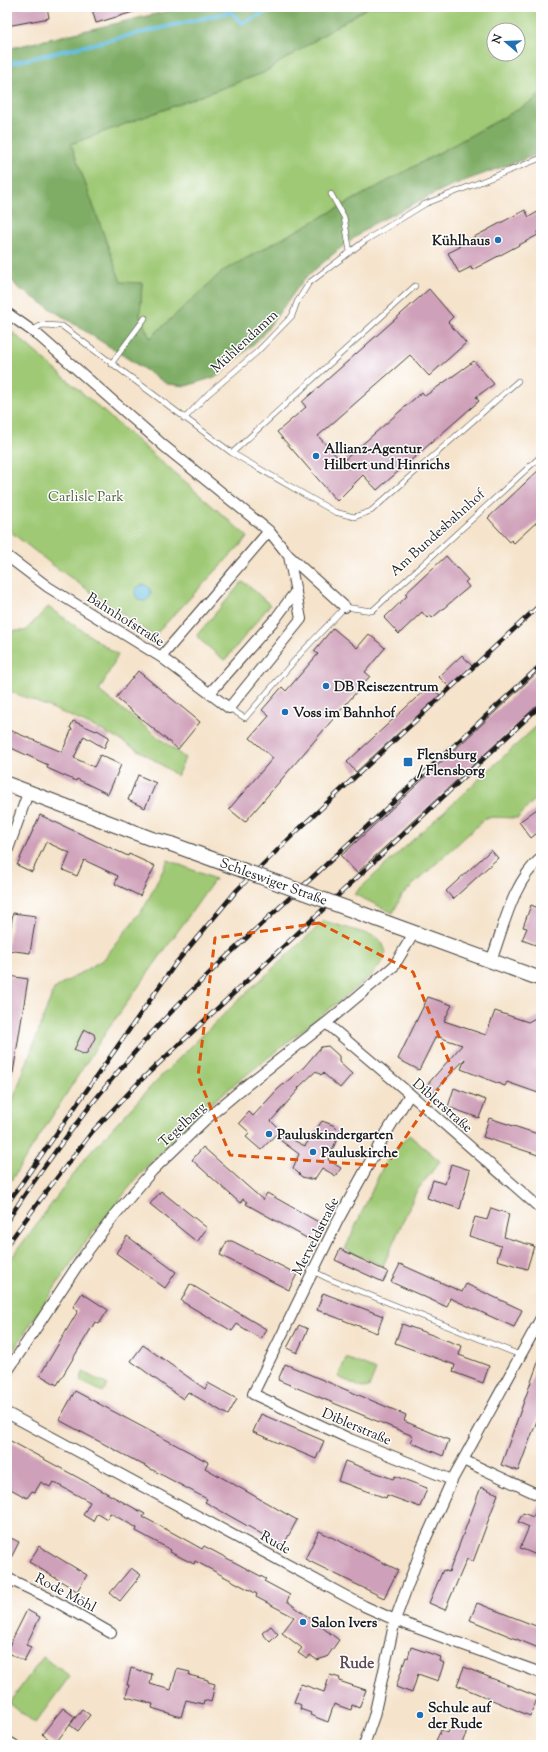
<svg xmlns="http://www.w3.org/2000/svg" width="548" height="1752" viewBox="0 0 548 1752" font-family="'Sorts Mill Goudy',serif">
<rect width="100%" height="100%" fill="#fff"/>
<filter id="ink" filterUnits="userSpaceOnUse"><feTurbulence type="fractalNoise" baseFrequency=".025" numOctaves="2"/><feDisplacementMap in="SourceGraphic" scale="8" xChannelSelector="R" yChannelSelector="G"/><feConvolveMatrix kernelMatrix="1 2 1 2 8 2 1 2 1" color-interpolation-filters="sRGB"/></filter>
<filter id="wash" filterUnits="userSpaceOnUse"><feTurbulence type="fractalNoise" baseFrequency=".012" numOctaves="4" result="noise"/><feDisplacementMap in="SourceGraphic" scale="16" xChannelSelector="R" yChannelSelector="G"/><feGaussianBlur stdDeviation="0.9" result="paint"/><feColorMatrix in="noise" values="0 0 0 0 0 0 0 0 0 0 0 0 0 0 0 0 0 1.4 0 .05"/><feComposite in="paint" operator="in"/></filter>
<g filter="url(#wash)">
<rect width="100%" height="100%" fill="#f5e3cb"/>
<path fill="#9fc975" stroke="#5e7248" fill-rule="evenodd" d="M 368,7 L 541,7 L 541,92 L 533,101 L 499,120 L 223,271 L 150,338 L 140,317 L 142,283 L 121,283 L 71,144 L 263,73 ZM 494,30 L 518,30 L 518,54 L 494,54 Z
M 10,330 L 248,537 L 154,636 L 54,566 L 7,529 L 7,331 Z
M 242,582 L 247,584 L 270,605 L 227,658 L 224,660 L 199,639 L 197,635 Z
M 48,607 L 118,655 L 99,691 L 185,758 L 177,776 C 126,737 66,714 7,690 L 7,631 L 25,631 Z
M 541,722 L 541,792 L 518,818 L 487,817 L 402,895 L 393,913 L 354,894 Z
M 168,860 L 215,879 L 102,1038 L 7,1187 L 7,1116 L 54,989 L 104,959 L 145,906 Z
M 324,921 L 374,936 L 382,942 L 386,952 L 383,961 L 372,975 L 210,1104 L 145,1168 L 83,1245 L 7,1360 L 7,1264 L 87,1156 L 157,1080 L 226,1012 Z
M 409,1135 L 440,1161 L 416,1192 L 383,1266 L 345,1249 L 386,1160 Z
M 346,1358 L 376,1370 L 369,1387 L 363,1388 L 338,1377 Z
M 83,1372 L 108,1385 L 103,1392 L 80,1381 Z
M 43,1657 L 70,1676 L 35,1723 L 9,1703 Z"/>
<path fill="#7fad66" stroke="#4e6441" d="M 185,7 L 368,7 L 263,73 L 71,144 L 121,282 L 142,283 L 140,317 L 150,338 L 223,271 L 499,120 L 533,101 L 541,92 L 541,153 L 450,186 L 373,224 L 338,250 L 305,278 L 261,337 L 218,376 L 186,386 L 167,384 L 17,287 L 7,273 L 7,49 Z"/>
<path fill="#62bee0" stroke="#3f6d7e" d="M135 593a8 8 0 1 1 16 0a8 8 0 1 1-16 0Z"/>
<g fill="none" stroke-linecap="round" stroke-linejoin="round">
<path stroke="#62bee0" stroke-width="4" d="M 7,64 L 230,12 L 243,23 L 276,7"/>
</g>
<g id="blocks">
<path fill="#cfa0b9" d="M 7,7 L 47,7 L 49,18 L 7,26 Z
M 100,7 L 140,7 L 140,10 L 96,23 L 92,9 Z
M 525,210 L 529,217 L 541,210 L 541,230 L 537,232 L 538,235 L 472,270 L 471,267 L 459,273 L 448,253 L 460,247 L 459,245 Z
M 429,289 L 453,317 L 448,322 L 466,343 L 429,376 L 410,355 L 318,436 L 342,462 L 422,392 L 425,396 L 474,361 L 494,384 L 476,397 L 479,401 L 377,490 L 363,475 L 337,501 L 277,432 L 306,407 L 302,402 Z
M 541,468 L 541,518 L 514,543 L 511,540 L 510,542 L 488,518 Z
M 446,556 L 468,580 L 465,582 L 469,587 L 432,618 L 430,615 L 427,618 L 422,612 L 399,634 L 384,618 L 407,596 L 405,594 Z
M 333,628 L 357,648 L 369,634 L 385,648 L 365,672 L 370,676 L 245,822 L 229,809 L 273,758 L 250,738 L 269,716 L 262,710 L 282,687 L 286,691 L 318,654 L 314,651 Z
M 462,655 L 472,666 L 449,687 L 439,677 Z
M 541,669 L 541,702 L 357,873 L 341,856 Z
M 138,671 L 200,722 L 178,749 L 116,698 Z
M 429,686 L 440,695 L 356,772 L 347,762 Z
M 73,721 L 96,731 L 97,730 L 109,737 L 104,748 L 84,736 L 74,758 L 94,767 L 100,755 L 121,765 L 108,794 L 77,779 L 76,781 L 47,768 L 48,765 L 7,746 L 7,729 L 62,752 L 72,729 L 70,728 Z
M 138,775 L 156,783 L 145,808 L 128,800 Z
M 541,806 L 541,830 L 531,838 L 519,822 Z
M 40,815 L 128,856 L 129,854 L 155,866 L 140,896 L 115,884 L 118,876 L 84,860 L 77,876 L 63,870 L 70,853 L 46,842 L 32,872 L 17,865 Z
M 491,850 L 498,858 L 453,899 L 446,891 Z
M 531,905 L 541,909 L 541,947 L 522,940 L 527,928 L 523,927 Z
M 13,913 L 36,916 L 30,953 L 7,950 Z
M 9,976 L 28,979 L 13,1073 L 7,1072 L 7,988 Z
M 428,997 L 452,1005 L 444,1021 L 486,1035 L 495,1011 L 528,1022 L 541,1015 L 541,1094 L 507,1082 L 505,1086 L 461,1069 L 465,1059 L 433,1093 L 426,1086 L 462,1045 L 436,1036 L 419,1070 L 398,1059 Z
M 84,1029 L 94,1034 L 95,1038 L 87,1053 L 83,1054 L 74,1050 Z
M 328,1046 L 339,1056 L 339,1062 L 352,1074 L 340,1088 L 323,1073 L 321,1075 L 316,1071 L 298,1088 L 299,1089 L 271,1121 L 280,1130 L 261,1150 L 246,1137 L 250,1133 L 239,1123 L 249,1112 L 253,1116 L 278,1089 L 304,1067 L 321,1047 Z
M 454,1088 L 486,1100 L 479,1118 L 448,1107 Z
M 489,1118 L 541,1135 L 541,1156 L 483,1137 Z
M 322,1121 L 333,1125 L 340,1132 L 328,1160 L 341,1168 L 336,1176 L 322,1168 L 314,1180 L 302,1177 L 293,1168 L 299,1154 L 280,1140 L 283,1135 L 305,1146 Z
M 203,1147 L 263,1200 L 267,1193 L 322,1224 L 312,1241 L 246,1204 L 247,1202 L 243,1199 L 240,1203 L 192,1160 Z
M 451,1164 L 470,1170 L 460,1209 L 427,1198 L 433,1180 L 445,1184 Z
M 161,1191 L 207,1228 L 197,1242 L 150,1204 Z
M 491,1208 L 509,1214 L 504,1237 L 534,1246 L 527,1269 L 497,1260 L 501,1246 L 469,1236 L 475,1217 L 487,1220 Z
M 127,1236 L 176,1272 L 165,1288 L 116,1253 Z
M 227,1241 L 232,1241 L 297,1274 L 289,1290 L 220,1255 Z
M 340,1249 L 388,1272 L 383,1282 L 335,1260 Z
M 400,1264 L 462,1292 L 466,1284 L 522,1310 L 514,1327 L 450,1298 L 447,1307 L 391,1282 Z
M 190,1284 L 266,1329 L 261,1339 L 237,1324 L 232,1331 L 181,1301 Z
M 82,1293 L 108,1310 L 99,1324 L 95,1322 L 57,1385 L 40,1375 L 78,1311 L 73,1307 Z
M 323,1293 L 383,1316 L 377,1333 L 317,1310 Z
M 402,1324 L 462,1346 L 459,1355 L 489,1366 L 483,1383 L 453,1372 L 455,1365 L 395,1343 Z
M 299,1325 L 308,1329 L 297,1353 L 287,1348 Z
M 143,1345 L 205,1389 L 208,1383 L 237,1399 L 228,1415 L 188,1392 L 183,1399 L 131,1361 Z
M 540,1357 L 541,1410 L 518,1471 L 501,1465 Z
M 285,1364 L 406,1415 L 404,1421 L 449,1440 L 443,1456 L 410,1442 L 413,1436 L 278,1380 Z
M 75,1391 L 208,1462 L 205,1468 L 297,1520 L 283,1546 L 205,1502 L 207,1499 L 59,1420 Z
M 261,1414 L 324,1441 L 316,1459 L 253,1432 Z
M 7,1439 L 145,1514 L 143,1517 L 175,1534 L 202,1549 L 204,1546 L 266,1579 L 264,1581 L 290,1595 L 287,1601 L 339,1640 L 327,1657 L 317,1660 L 310,1655 L 307,1659 L 298,1653 L 302,1648 L 282,1633 L 294,1617 L 256,1597 L 257,1594 L 195,1561 L 194,1564 L 170,1552 L 171,1550 L 136,1531 L 137,1528 L 110,1513 L 107,1519 L 97,1513 L 93,1521 L 83,1515 L 90,1502 L 53,1482 L 50,1487 L 41,1482 L 35,1492 L 32,1491 L 27,1498 L 7,1487 Z
M 345,1461 L 393,1479 L 395,1476 L 427,1488 L 420,1507 L 387,1495 L 386,1498 L 338,1481 Z
M 481,1487 L 498,1494 L 473,1562 L 467,1559 L 445,1610 L 429,1603 L 443,1570 L 449,1572 Z
M 540,1502 L 541,1502 L 541,1557 L 520,1548 L 529,1527 L 518,1522 L 523,1513 L 533,1517 Z
M 319,1531 L 398,1570 L 384,1598 L 305,1559 Z
M 7,1536 L 19,1542 L 7,1566 Z
M 39,1546 L 87,1575 L 77,1591 L 29,1562 Z
M 131,1568 L 141,1575 L 120,1601 L 110,1593 Z
M 477,1603 L 541,1628 L 541,1649 L 470,1620 Z
M 27,1610 L 40,1617 L 26,1645 L 31,1647 L 24,1661 L 7,1652 L 7,1650 Z
M 271,1626 L 278,1634 L 270,1642 L 262,1633 Z
M 411,1647 L 441,1657 L 440,1661 L 444,1663 L 438,1681 L 418,1674 L 412,1693 L 396,1687 L 406,1657 L 408,1658 Z
M 464,1667 L 538,1697 L 530,1716 L 457,1685 Z
M 131,1668 L 152,1674 L 150,1684 L 171,1690 L 177,1669 L 190,1672 L 189,1675 L 208,1680 L 208,1682 L 215,1684 L 211,1702 L 204,1700 L 203,1704 L 186,1700 L 181,1717 L 152,1708 L 153,1704 L 126,1697 L 129,1685 L 127,1685 Z
M 330,1675 L 340,1678 L 339,1681 L 366,1690 L 359,1708 L 352,1705 L 351,1710 L 334,1704 L 328,1722 L 310,1715 L 311,1713 L 300,1709 L 301,1705 L 294,1702 L 301,1684 L 324,1692 Z
M 63,1708 L 75,1717 L 55,1744 L 42,1734 Z
M 82,1709 L 90,1715 L 78,1731 L 70,1725 Z
M 454,1720 L 469,1727 L 461,1745 L 434,1745 L 441,1730 L 448,1733 Z"/>
</g>
</g>
<g filter="url(#ink)">
<use href="#blocks" fill-opacity="0" stroke="#3d3a36" stroke-width="1"/>
<g fill="none" stroke-linecap="round" stroke-linejoin="round">
<defs>
<path id="service" d="M 331,194 L 344,217 L 350,252
M 31,331 L 42,325 L 62,326 L 232,453 L 335,512 L 354,517 L 371,511 L 518,381
M 111,364 L 145,318
M 184,419 L 208,394 L 257,352 L 292,316 L 297,302 L 309,283 L 366,240 L 425,204 L 541,158
M 232,453 L 415,286
M 229,708 L 245,718 L 302,652 L 345,607 L 372,611 L 541,456
M 313,1271 L 329,1279 L 520,1355"/>
<path id="minor" d="M 7,313 L 38,335 L 164,446 L 269,531 L 289,556 L 345,607
M 7,556 L 48,587 L 161,657 L 229,708 L 301,619 L 289,556
M 161,657 L 269,531
M 210,693 L 276,618 L 296,591
M 7,852 L 28,793
M 491,961 C 504,927 512,883 541,858
M 326,1023 L 410,1094 L 541,1209
M 410,1094 L 382,1140 L 338,1220 L 253,1394 L 350,1439 L 452,1480
M 7,1372 L 81,1260 L 114,1216 L 152,1171 L 205,1120 L 243,1088 L 326,1023 L 394,966 L 414,933
M 7,1413 L 364,1606 L 395,1620 L 541,1673
M 463,1460 L 541,1496
M 7,1578 L 53,1600 L 111,1633
M 7,1741 L 14,1745
M 364,1745 L 374,1716 L 395,1620 L 422,1547 L 452,1480 L 541,1318"/>
<path id="secondary" d="M 7,784 L 152,839 L 171,844
M 390,924 L 541,979"/>
</defs>
<use href="#service" stroke="#3d3a36" stroke-width="6"/>
<use href="#minor" stroke="#3d3a36" stroke-width="12"/>
<use href="#secondary" stroke="#3d3a36" stroke-width="16"/>
<use href="#service" stroke="#fff" stroke-width="5"/>
<use href="#minor" stroke="#fff" stroke-width="10"/>
<use href="#secondary" stroke="#fff" stroke-width="14"/>
<defs>
<path id="rail" d="M 7,1204 L 176,963 L 237,890 L 298,830 L 541,604
M 7,1221 C 50,1156 97,1094 149,1036 C 201,978 259,926 316,874 C 391,804 466,735 541,665
M 7,1245 L 43,1196 L 92,1132 L 140,1081 L 541,705"/>
</defs>
<use href="#rail" stroke="#1c1c1c" stroke-width="4.5"/>
<use href="#rail" stroke="#fff" stroke-width="3" stroke-dasharray="9" stroke-linecap="butt"/>
<defs>
<path id="secondary-bridge" d="M 171,844 L 390,924"/>
</defs>
<use href="#secondary-bridge" stroke="#3d3a36" stroke-width="16" stroke-linecap="butt"/>
<use href="#secondary-bridge" stroke="#fff" stroke-width="14"/>
</g>
</g>
<path fill="none" stroke="#de560d" stroke-width="3" stroke-dasharray="8 5" stroke-linejoin="round" d="M 319,923 L 413,972 L 452,1069 L 386,1166 L 230,1155 L 198,1076 L 215,938 Z"/>
<g fill="#1f6fb2" stroke="#fff" stroke-width="1.5">
<circle cx="498" cy="240" r="4"/>
<circle cx="316" cy="456" r="4"/>
<circle cx="326" cy="686" r="4"/>
<circle cx="285" cy="712" r="4"/>
<rect x="403" y="757" width="10" height="10" rx="2"/>
<circle cx="269" cy="1134" r="4"/>
<circle cx="313" cy="1152" r="4"/>
<circle cx="303" cy="1622" r="4"/>
<circle cx="420" cy="1715" r="4"/>
</g>
<g text-anchor="middle" stroke-width="3" stroke-linejoin="round" paint-order="stroke">
<g font-size="14" font-weight="bold" fill="#1c1c1c" stroke="#fff" text-anchor="start">
<text x="490" y="245" text-anchor="end">Kühlhaus</text>
<text x="324" y="453">Allianz-Agentur<tspan x="324" dy="16">Hilbert und Hinrichs</tspan></text>
<text x="334" y="691">DB Reisezentrum</text>
<text x="293" y="717">Voss im Bahnhof</text>
<text x="417" y="759">Flensburg<tspan x="417" dy="16">/ Flensborg</tspan></text>
<text x="277" y="1139">Pauluskindergarten</text>
<text x="321" y="1157">Pauluskirche</text>
<text x="311" y="1627">Salon Ivers</text>
<text x="428" y="1712">Schule auf<tspan x="428" dy="16">der Rude</tspan></text>
</g>
<g font-size="14" fill="#1c1c1c" stroke="#fff">
<text transform="translate(244 341) rotate(-43)" y="5">Mühlendamm</text>
<text transform="translate(437 532) rotate(-42)" y="5">Am Bundesbahnhof</text>
<text transform="translate(126 619) rotate(32)" y="5">Bahnhofstraße</text>
<text transform="translate(274 881) rotate(20)" y="5">Schleswiger Straße</text>
<text transform="translate(443 1105) rotate(41)" y="5">Diblerstraße</text>
<text transform="translate(182 1124) rotate(-43)" y="5">Tegelbarg</text>
<text transform="translate(315 1236) rotate(-63)" y="5">Merveldstraße</text>
<text transform="translate(357 1426) rotate(23)" y="5">Diblerstraße</text>
<text transform="translate(276 1542) rotate(29)" y="5">Rude</text>
<text transform="translate(66 1592) rotate(28)" y="5">Rode Möhl</text>
</g>
<g font-size="14" fill="#506140" stroke="#fff">
<text x="86" y="501">Carlisle Park</text>
</g>
<g font-size="15" font-weight="bold" fill="#5b4a53" stroke="#fff">
<text x="357" y="1668">Rude</text>
</g>
</g>
<rect width="548" height="1752" fill="none" stroke="#fff" stroke-width="24"/>
<g transform="translate(506 42) rotate(289)"><circle r="19" fill="#ffffff" stroke="#a4a4a4"/>
<path d="M0-3L7 15L0 10L-7 15Z" fill="#1f6fb2"/>
<text y="-6" font-size="11" font-weight="bold" text-anchor="middle" fill="#1c1c1c">N</text>
</g>
</svg>
